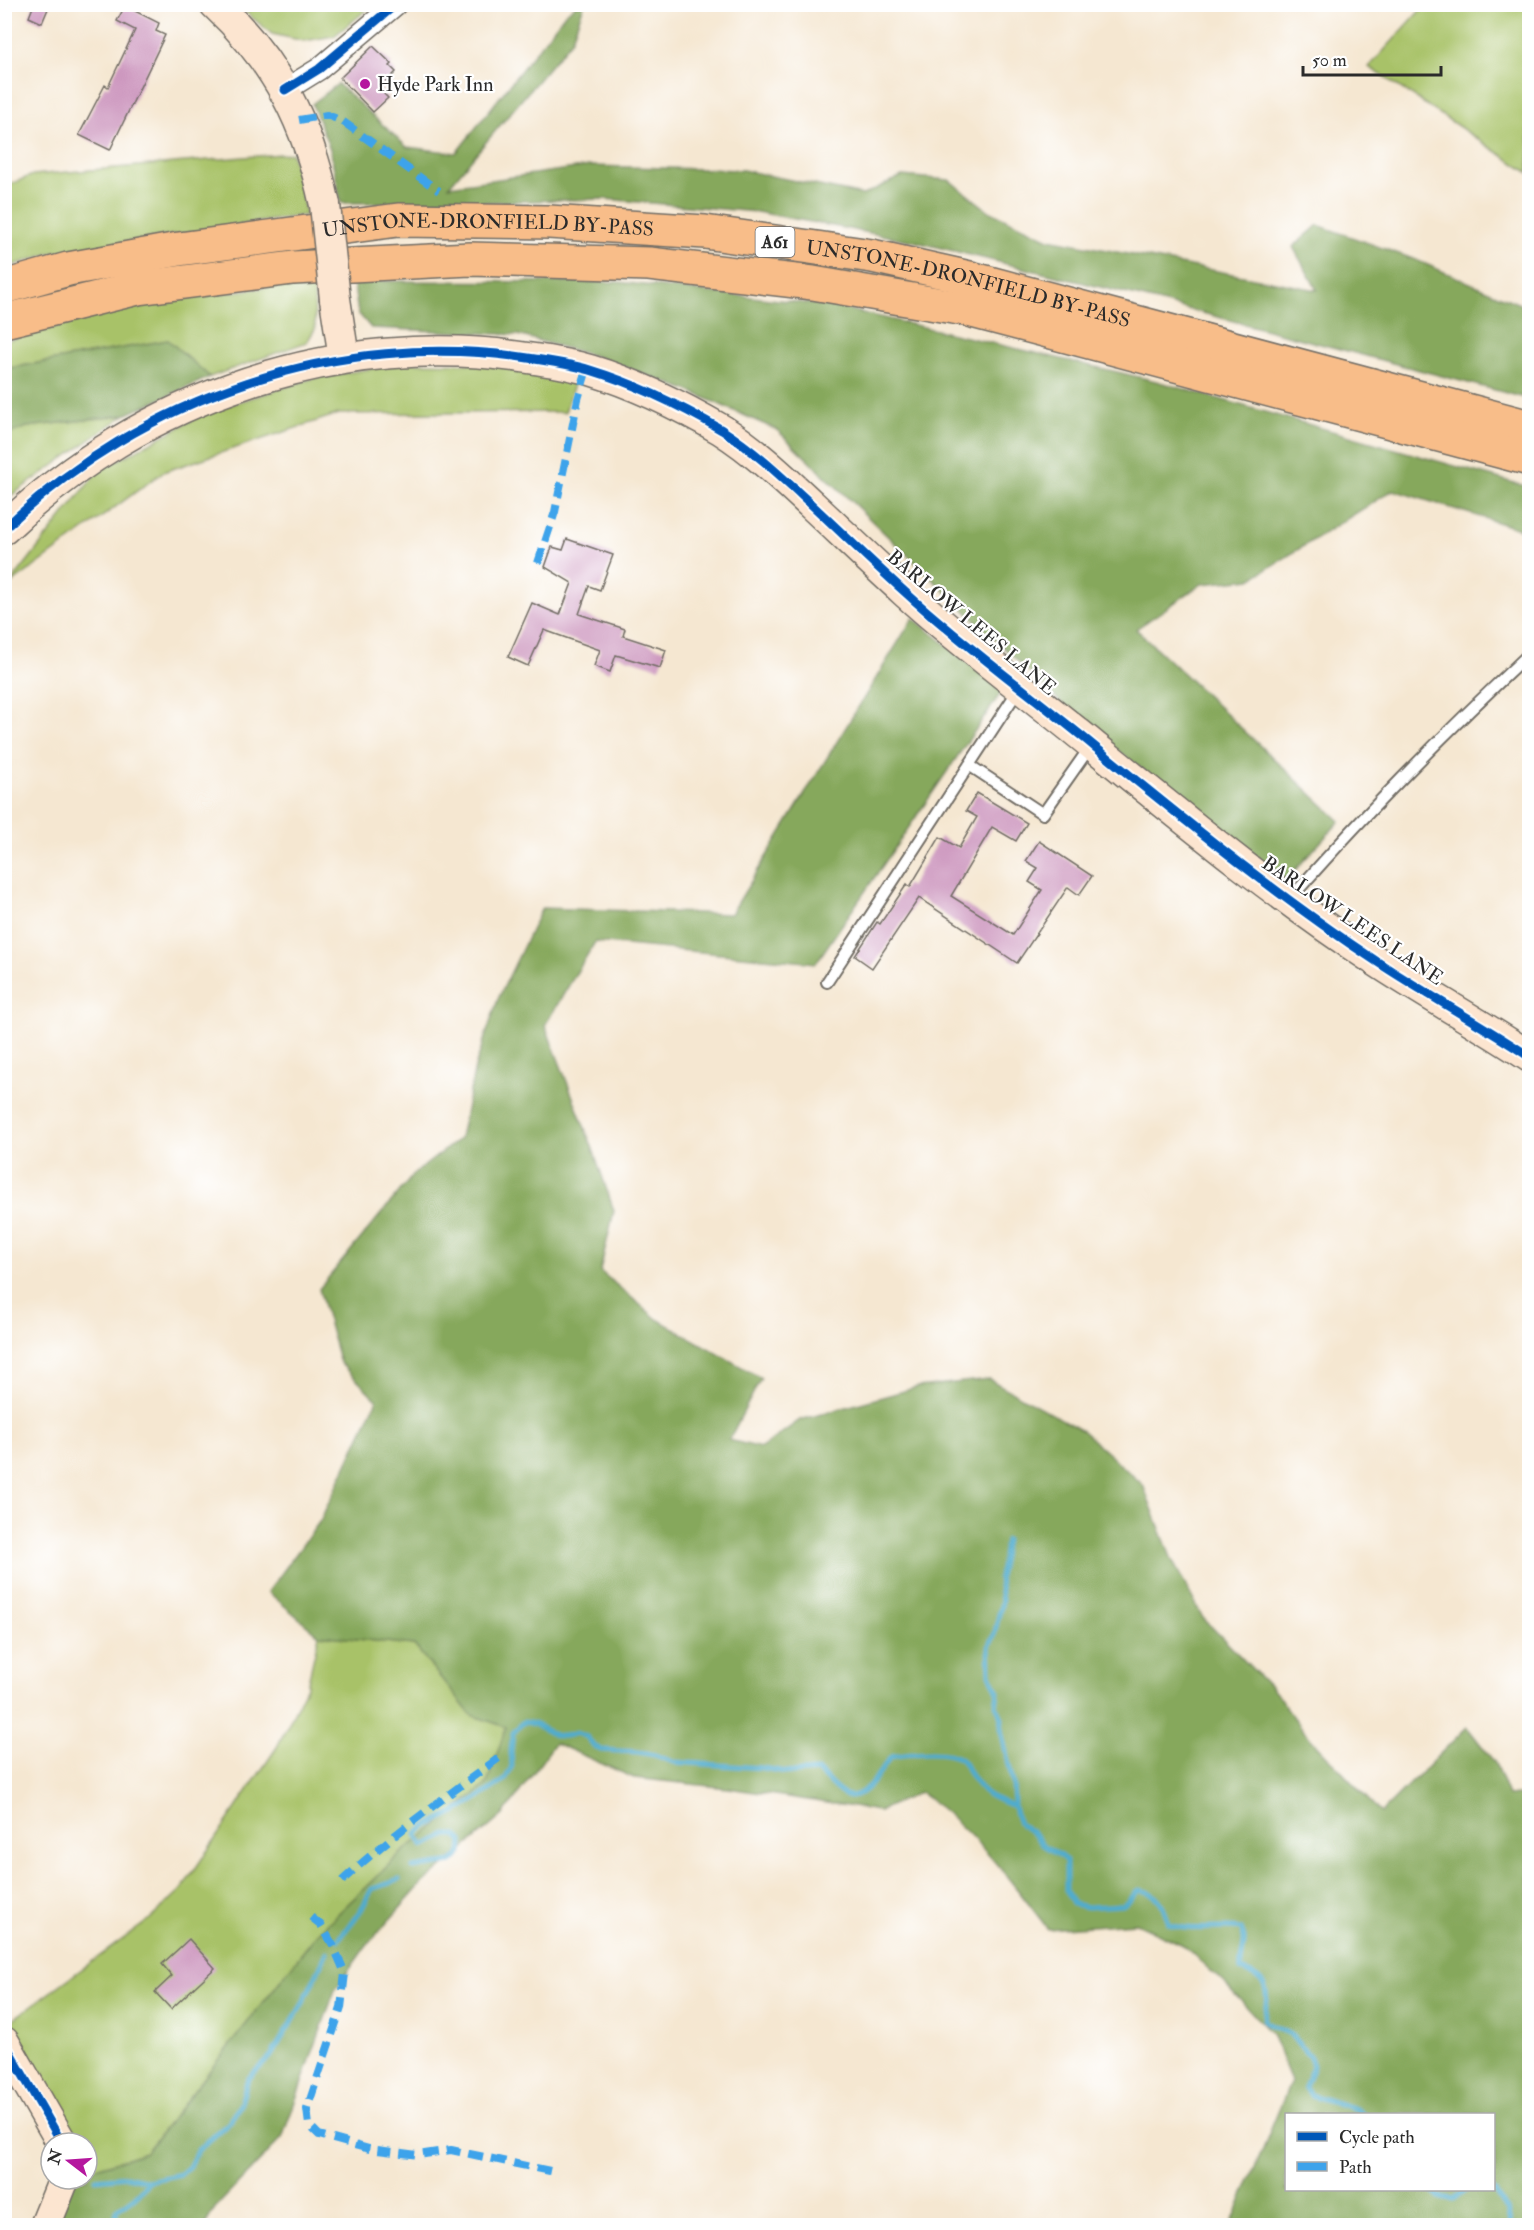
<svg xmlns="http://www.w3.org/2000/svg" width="1534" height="2230" viewBox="0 0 1534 2230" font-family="'IM FELL Double Pica',serif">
<rect width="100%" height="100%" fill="#fff"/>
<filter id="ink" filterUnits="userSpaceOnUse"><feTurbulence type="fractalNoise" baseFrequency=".0167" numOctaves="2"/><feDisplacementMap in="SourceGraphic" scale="12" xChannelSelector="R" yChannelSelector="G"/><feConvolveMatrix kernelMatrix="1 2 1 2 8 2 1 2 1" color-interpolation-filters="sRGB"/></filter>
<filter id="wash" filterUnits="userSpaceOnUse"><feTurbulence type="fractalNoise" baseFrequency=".008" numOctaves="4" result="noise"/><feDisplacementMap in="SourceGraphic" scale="24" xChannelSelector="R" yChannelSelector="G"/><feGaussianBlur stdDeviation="1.35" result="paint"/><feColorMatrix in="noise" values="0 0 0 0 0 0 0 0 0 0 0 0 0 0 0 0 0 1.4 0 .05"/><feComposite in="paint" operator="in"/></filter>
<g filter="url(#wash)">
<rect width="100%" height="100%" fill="#f5e7d1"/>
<path fill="#a8c268" stroke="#6a764a" stroke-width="1.5" d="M 237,5 L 373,5 L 334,36 L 304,41 L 272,34 Z
M 1425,5 L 1529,5 L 1529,173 L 1369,67 Z
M 292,153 L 306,215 L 51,253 L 5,268 L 5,186 L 33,175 Z
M 314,281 L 315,329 L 307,342 L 210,377 L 168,340 L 5,369 L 5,341 L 133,305 Z
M 406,363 L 498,364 L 576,378 L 565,412 L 338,414 L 163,472 L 8,586 L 98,471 L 207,412 L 314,378 Z
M 125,415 L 5,500 L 5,501 L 5,435 L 27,427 Z
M 319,1635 L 414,1645 L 471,1714 L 507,1726 L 487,1784 L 400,1854 L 317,1934 L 146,2152 L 87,2171 L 87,2143 L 72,2143 L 8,2023 L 149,1920 L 181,1890 L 277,1747 L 307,1686 Z"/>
<path fill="#86a85c" stroke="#586a44" stroke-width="1.5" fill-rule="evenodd" d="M 576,5 L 584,5 L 571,41 L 449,186 L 590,166 L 743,170 L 863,195 L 902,176 L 949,180 L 989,211 L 1049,239 L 1317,290 L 1293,247 L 1318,225 L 1416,260 L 1529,308 L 1529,399 L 1153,300 L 913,241 L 757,212 L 604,199 L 491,202 L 341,203 L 330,149 L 312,104 L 338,84 L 407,147 L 456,153 L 565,14 Z
M 353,281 L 618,282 L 833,306 L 1156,381 L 1529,487 L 1529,532 L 1393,490 L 1251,579 L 1202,584 L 1136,629 L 1340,821 L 1285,881 L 1079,720 L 777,430 L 687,390 L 595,356 L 518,335 L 371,328 L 358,313 Z
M 168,340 L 210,377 L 125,415 L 27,427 L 5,435 L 5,369 Z
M 913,618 L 1003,690 L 816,963 L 595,942 L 545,1025 L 593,1149 L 614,1211 L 600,1271 L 657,1319 L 761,1378 L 729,1440 L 761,1448 L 800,1420 L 918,1387 L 989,1379 L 1083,1431 L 1143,1485 L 1172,1560 L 1203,1618 L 1276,1693 L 1307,1735 L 1381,1813 L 1467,1727 L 1495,1763 L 1508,1796 L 1529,1794 L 1529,2225 L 1231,2225 L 1291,2081 L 1272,2034 L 1227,1986 L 1183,1945 L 1136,1923 L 1048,1929 C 1009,1878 973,1830 920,1792 L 879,1811 L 728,1788 L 634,1778 L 555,1743 L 503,1815 L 420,1886 L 366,1946 L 335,1990 L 282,2138 L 215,2208 L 205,2225 L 55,2226 L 74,2179 L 87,2179 L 87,2171 L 146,2152 L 317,1934 L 400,1854 L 487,1784 L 506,1727 L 471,1715 L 414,1645 L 319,1635 L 268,1592 L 320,1521 L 377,1400 L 340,1363 L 319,1289 L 414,1174 L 460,1138 L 475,1067 L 498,999 L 542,908 L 731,914 ZM 1286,2114 L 1494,2114 L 1494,2190 L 1286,2190 Z"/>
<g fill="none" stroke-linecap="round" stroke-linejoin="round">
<path stroke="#50acce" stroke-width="5" d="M 1006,1540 L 999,1578 L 1002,1601 L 994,1636 L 989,1647 L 990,1674 L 998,1692 L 996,1705 L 1002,1718 L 1001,1730 L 1013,1783 L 1014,1806
M 413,1868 L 452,1862 L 461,1853 L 462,1841 L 456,1835 L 447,1835 L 423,1846 L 416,1835 L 425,1827 L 464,1807 L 505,1780 L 512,1766 L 511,1751 L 513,1733 L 523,1722 C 547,1723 549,1744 576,1733 L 587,1737 L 594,1746 L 601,1750 L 638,1752 L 655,1755 L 673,1762 L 763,1768 L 792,1773 L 818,1771 C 826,1778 834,1789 843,1794 C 863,1805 880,1770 891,1757 C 908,1754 946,1749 960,1759 C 965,1762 967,1769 970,1774 C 983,1795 991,1798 1014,1806 C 1019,1832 1021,1821 1036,1836 C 1039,1840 1042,1844 1046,1847 C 1054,1852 1060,1854 1066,1861 L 1066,1891 L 1073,1904 L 1088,1907 L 1123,1905 L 1139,1890 C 1161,1893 1163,1905 1169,1924 C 1190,1933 1218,1925 1241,1929 C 1249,1942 1239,1956 1241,1970 C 1273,1980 1267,1995 1264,2022 L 1290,2034 L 1310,2057 L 1313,2066 L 1305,2087 L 1311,2095 L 1359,2110 L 1364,2114
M 338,1940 L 360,1912 L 372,1889 L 399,1880
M 95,2179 L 127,2176 L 148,2181
M 1431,2190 L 1439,2197 L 1454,2199 L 1466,2190
M 1492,2190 L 1495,2191 L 1507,2211 L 1511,2226
M 116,2226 L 116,2210 C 129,2202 140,2195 148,2181 L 181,2174 L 189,2167 L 198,2150 L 230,2122 L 241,2103 L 248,2079 L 271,2056 L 302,2005 L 327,1952"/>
</g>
<g id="blocks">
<path fill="#cd98bf" d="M 34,4 L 50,4 L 42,23 L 29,17 Z
M 125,6 L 159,23 L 156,31 L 165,35 L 110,150 L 79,135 L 105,85 L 108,87 L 135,30 L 117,21 Z
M 373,46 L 392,64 L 390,66 L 396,72 L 379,89 L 388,98 L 373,112 L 340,78 Z
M 567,539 L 613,555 L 600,590 L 589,586 L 579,614 L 625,629 L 623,636 L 666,650 L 660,668 L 616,655 L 610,672 L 594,666 L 600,650 L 544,630 L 528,666 L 508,657 L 532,603 L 560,615 L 572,583 L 545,567 L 552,547 L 563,550 Z
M 977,793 L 1027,823 L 1016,841 L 992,827 L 951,896 L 1013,935 L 1042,890 L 1029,882 L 1038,868 L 1026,861 L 1039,841 L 1092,876 L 1079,895 L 1068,887 L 1017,963 L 919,898 L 872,968 L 855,956 L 877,922 L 880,924 L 907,884 L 910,887 L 940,837 L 959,848 L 977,817 L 966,811 Z
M 189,1939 L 215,1968 L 171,2009 L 155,1992 L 172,1976 L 162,1964 Z"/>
</g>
</g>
<g filter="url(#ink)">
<use href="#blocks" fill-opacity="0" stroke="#726d65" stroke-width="1.5"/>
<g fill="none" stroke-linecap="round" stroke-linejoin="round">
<defs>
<path id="lane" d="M 969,765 L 1043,814 L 1090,747
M 1291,898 C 1366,812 1447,731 1530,653
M 827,982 L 1019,689"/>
<path id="street" d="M 285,90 L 319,69 L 396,4"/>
<path id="secondary" d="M 215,4 C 277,62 308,124 325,205
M 335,299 L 344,358
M 4,529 C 142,396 339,329 528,358 C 549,361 570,364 590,370 C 636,384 681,406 722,430 C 755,451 784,479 812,505 C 843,534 874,564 905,592 C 965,647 1032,695 1095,747 C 1186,821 1277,896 1376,961 C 1426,994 1479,1023 1530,1057
M 4,2042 L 62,2143
M 45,2226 L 64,2179"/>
<g id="highway">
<path id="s1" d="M 4,287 L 68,269 L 179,249 L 398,220 L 549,222 L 705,232 L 872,256 L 970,278 L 1530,427"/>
<path d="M 4,321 L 138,288 L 293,268 L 470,259 L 649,264 L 813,283 L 965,309 L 1530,459"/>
</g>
</defs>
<use href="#lane" stroke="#726d65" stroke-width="14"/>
<use href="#street" stroke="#726d65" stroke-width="24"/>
<use href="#secondary" stroke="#726d65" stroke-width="33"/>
<use href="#highway" stroke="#726d65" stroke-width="36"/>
<use href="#lane" stroke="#fff" stroke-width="10"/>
<use href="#street" stroke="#fff" stroke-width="21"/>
<use href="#secondary" stroke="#fce5d0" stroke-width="30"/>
<use href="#highway" stroke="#f8bd89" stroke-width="33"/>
<defs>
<path id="secondary-bridge" d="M 325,205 L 335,299"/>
</defs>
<use href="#secondary-bridge" stroke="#726d65" stroke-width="33" stroke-linecap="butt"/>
<use href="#secondary-bridge" stroke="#fce5d0" stroke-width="30"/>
<path stroke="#3ea3eb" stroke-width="8" stroke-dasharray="15 8" stroke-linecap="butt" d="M 299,120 L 327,115 L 342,121 L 439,191
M 538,563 L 555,512 L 578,399 L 587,369
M 342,1881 C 390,1836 445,1797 499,1758
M 311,1917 L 321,1925 L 333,1945 L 345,1973 L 341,2008 L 307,2109 L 309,2125 L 319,2135 L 369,2149 L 418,2155 L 451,2150 L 550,2171"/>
<defs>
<path id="cycleway" d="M 285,90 L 319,69 L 396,4
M 4,529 C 142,396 339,329 528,358 C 549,361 570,364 590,370 C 636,384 681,406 722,430 C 755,451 784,479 812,505 C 843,534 874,564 905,592 C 965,647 1032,695 1095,747 C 1186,821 1277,896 1376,961 C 1426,994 1479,1023 1530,1057
M 4,2042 L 62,2143"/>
</defs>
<use href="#cycleway" stroke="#fff" stroke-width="13"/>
<use href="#cycleway" stroke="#0057b8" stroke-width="9"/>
</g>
</g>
<circle fill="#b5179e" stroke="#fff" stroke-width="2" cx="365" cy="84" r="6"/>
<g text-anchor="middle" stroke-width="4.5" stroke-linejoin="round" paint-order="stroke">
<rect fill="#fff" stroke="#6b6b6b" stroke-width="1.5" x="755.5" y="227" width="39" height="30" rx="4.5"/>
<g font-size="18" font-weight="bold" fill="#2b2b2b">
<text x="775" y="248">A61</text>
</g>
<g font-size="20" fill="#2b2b2b" stroke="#fff" text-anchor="start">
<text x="377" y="91">Hyde Park Inn</text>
</g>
<g font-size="20" fill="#2b2b2b" stroke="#fff">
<text dy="7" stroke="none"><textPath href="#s1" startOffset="490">UNSTONE-DRONFIELD BY-PASS</textPath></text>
<text dy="7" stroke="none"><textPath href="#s1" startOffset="976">UNSTONE-DRONFIELD BY-PASS</textPath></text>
<text transform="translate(972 622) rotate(40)" y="7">BARLOW LEES LANE</text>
<text transform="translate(1353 920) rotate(34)" y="7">BARLOW LEES LANE</text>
</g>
</g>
<rect width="1534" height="2230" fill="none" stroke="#fff" stroke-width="24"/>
<rect x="1285" y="2113" width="210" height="78" fill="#ffffff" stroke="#aaaaaa" stroke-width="1.5"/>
<rect x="1297" y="2132" width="30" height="9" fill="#0057b8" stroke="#aaaaaa" stroke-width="1.5"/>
<text x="1339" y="2143" font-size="18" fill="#2b2b2b">Cycle path</text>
<rect x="1297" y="2162" width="30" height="9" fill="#3ea3eb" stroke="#aaaaaa" stroke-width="1.5"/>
<text x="1339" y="2173" font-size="18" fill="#2b2b2b">Path</text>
<g transform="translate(69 2161) rotate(287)"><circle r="28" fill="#ffffff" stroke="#aaaaaa" stroke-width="1.5"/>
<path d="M0-4.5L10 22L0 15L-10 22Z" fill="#b5179e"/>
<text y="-9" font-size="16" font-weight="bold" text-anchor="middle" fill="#2b2b2b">N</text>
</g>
<path d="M1303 66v9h138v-9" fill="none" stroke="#2b2b2b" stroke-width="3"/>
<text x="1312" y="66" font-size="18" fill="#2b2b2b" stroke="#ffffff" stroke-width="4.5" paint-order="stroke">50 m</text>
</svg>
